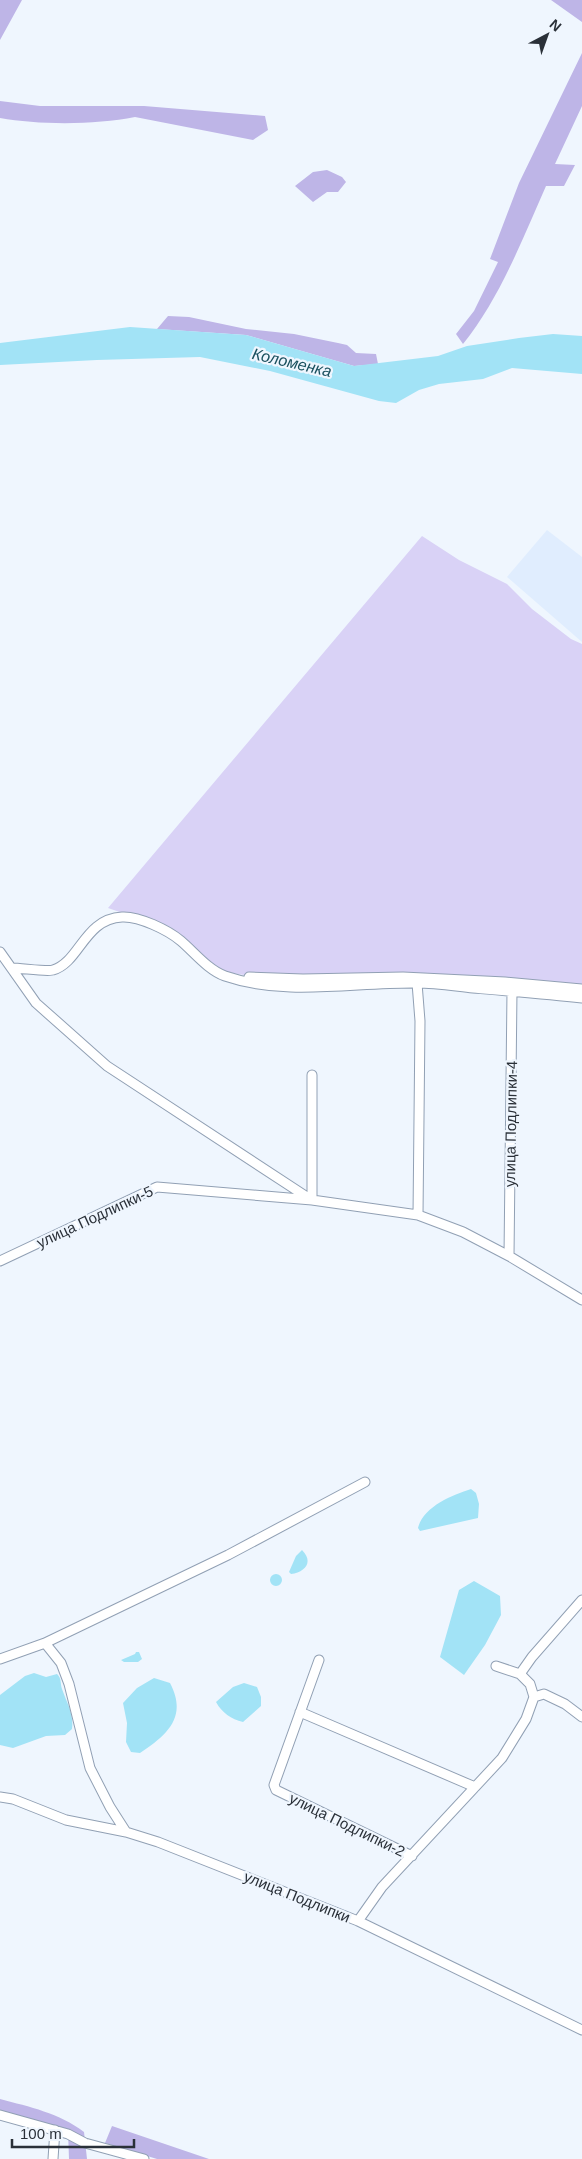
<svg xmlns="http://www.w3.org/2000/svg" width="582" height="2159" viewBox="0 0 582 2159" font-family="Helvetica,sans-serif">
<rect width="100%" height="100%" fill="#eff6fe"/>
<path fill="#e0edfe" d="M 547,530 L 582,557 L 582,642 L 507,577 Z"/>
<path fill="#d9d2f6" d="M 422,536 L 459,560 L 507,584 L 532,609 L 571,639 L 582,644 L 582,998 L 417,983 L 286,982 L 220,971 L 143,920 L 108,908 Z"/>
<path fill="#beb5e7" d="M 0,0 L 22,0 L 0,40 Z
M 551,0 L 582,0 L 582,22 Z
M 582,53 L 582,106 L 555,164 L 575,165 L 564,186 L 546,186 C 522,240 500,298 463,344 L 456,334 L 474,311 L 498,262 L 490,259 L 519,183 Z
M 0,101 L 40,106 L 144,106 L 265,116 L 268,130 L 253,140 L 135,117 C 95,125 39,125 0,118 Z
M 327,170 L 342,177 L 346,182 L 338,192 L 327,192 L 313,202 L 295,186 L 313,172 Z
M 168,316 L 189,317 L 246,329 L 294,334 L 338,343 L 347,345 L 356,353 L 376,354 L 378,364 L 354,366 L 246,335 L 157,329 Z
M 0,2099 C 30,2107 59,2113 84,2132 L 87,2159 L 69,2159 L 68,2131 L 0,2112 Z
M 112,2126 L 209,2159 L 157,2159 L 105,2143 Z"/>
<path fill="#a2e3f6" d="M 130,327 L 246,335 L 354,366 L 438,356 L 467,346 L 519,338 L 553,334 L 582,336 L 582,374 L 512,368 L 483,379 L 439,384 L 419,390 L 396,403 L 379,401 L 270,371 L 200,357 L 97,360 L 0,365 L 0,343 Z
M 471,1489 L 476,1493 L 479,1504 L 478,1518 L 420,1531 L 418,1528 C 423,1507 452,1495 471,1489 Z
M 302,1550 C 314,1562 305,1572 291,1574 L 289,1572 L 296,1556 Z
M270 1580a6 6 0 1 1 12 0a6 6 0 1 1-12 0Z
M 474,1581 L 500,1596 L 501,1615 L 485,1645 L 464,1675 L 440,1657 L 459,1590 Z
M 136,1652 L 139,1652 L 142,1659 L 138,1662 L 124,1662 L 121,1660 L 135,1654 Z
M 34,1673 L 46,1677 L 57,1674 C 62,1679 60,1683 62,1689 C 67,1703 74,1714 72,1729 L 65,1735 L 46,1736 L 13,1748 L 0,1745 L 0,1695 L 25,1676 Z
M 154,1678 L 170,1683 C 188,1717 167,1735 140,1753 L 131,1752 L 126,1742 L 127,1723 L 123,1703 L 137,1688 Z
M 244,1683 L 257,1687 L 261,1697 L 261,1706 L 243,1722 C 231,1719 222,1713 216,1702 L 233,1687 Z"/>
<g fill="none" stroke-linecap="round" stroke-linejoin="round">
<defs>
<path id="minor" d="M 0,952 L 36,1003 L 107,1066 L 310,1199
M 12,968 C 21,968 48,972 53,970 C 80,962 84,919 122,917 C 139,916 168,930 181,941 C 194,952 208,970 225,976 C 286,997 354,982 417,983 C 435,983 454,986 473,988 C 509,991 546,994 582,998
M 249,977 L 303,979 L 403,977 L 505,982 L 582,989
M 417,983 L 420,1021 L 418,1215
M 312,1075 L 312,1200
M 509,1256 L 512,991
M 0,1261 L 157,1187 L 312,1200 L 418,1215 L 463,1232 L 509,1256 L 582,1300
M 45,1643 L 61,1663 L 69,1684 L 90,1768 L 110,1807 L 126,1832
M 0,1659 L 45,1643 L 228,1555 L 365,1482
M 319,1660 L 274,1785 L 276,1790 L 412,1856
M 520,1674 L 532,1657 L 582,1600
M 534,1697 L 544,1694 L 565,1704 L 582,1717
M 300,1712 L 475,1787
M 0,1797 L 13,1799 L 66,1820 L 126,1832 L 158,1842 L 358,1921 L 582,2030
M 358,1921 L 382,1887 L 502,1758 L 526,1719 L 534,1697 L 530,1684 L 520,1674 L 496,1666
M 0,2115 L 68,2134 L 85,2143 L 144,2159
M 53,2159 L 55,2130"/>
</defs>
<use href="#minor" stroke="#91a0b4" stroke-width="11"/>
<use href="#minor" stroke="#fff" stroke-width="9"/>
</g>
<g text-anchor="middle" stroke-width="4.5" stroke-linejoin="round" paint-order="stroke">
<g font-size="15" fill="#2a3038" stroke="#eff6fe">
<text transform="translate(511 1124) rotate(-89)" y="5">улица Подлипки-4</text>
<text transform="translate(95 1217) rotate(-25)" y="5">улица Подлипки-5</text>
<text transform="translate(347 1825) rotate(26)" y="5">улица Подлипки-2</text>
<text transform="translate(297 1897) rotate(22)" y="5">улица Подлипки</text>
</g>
<g font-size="16" font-style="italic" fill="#1b515f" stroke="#eff6fe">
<text transform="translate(292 362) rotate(13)" y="6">Коломенка</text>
</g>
</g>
<g transform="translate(547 35) rotate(41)" stroke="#eff6fe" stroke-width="4" paint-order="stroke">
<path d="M0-4L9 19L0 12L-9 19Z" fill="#2a3038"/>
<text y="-8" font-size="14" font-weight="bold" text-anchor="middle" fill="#2a3038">N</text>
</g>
<path d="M12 2139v8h122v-8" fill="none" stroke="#2a3038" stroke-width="2.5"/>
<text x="20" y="2139" font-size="15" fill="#2a3038" stroke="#eff6fe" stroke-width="4" paint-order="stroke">100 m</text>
</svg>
